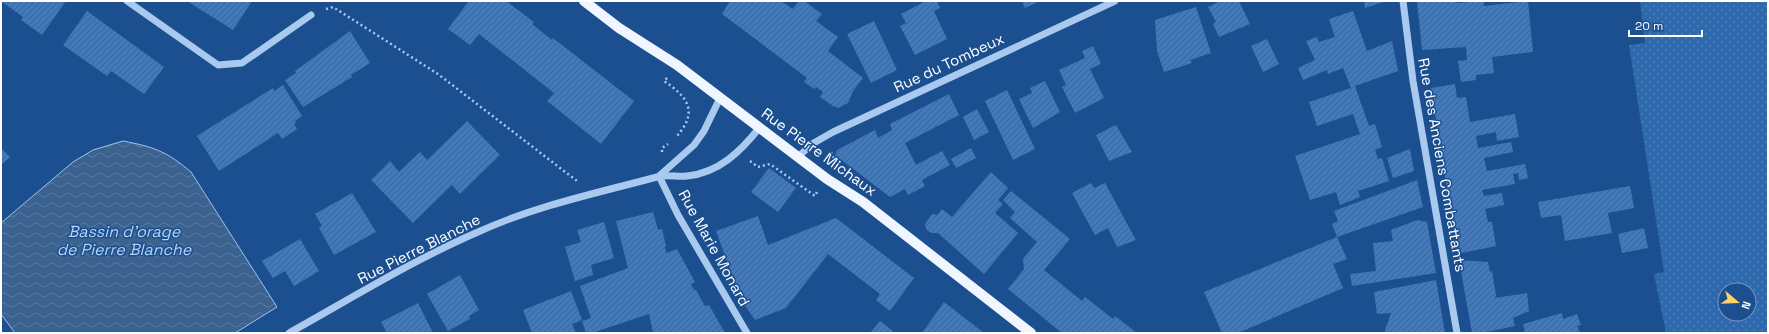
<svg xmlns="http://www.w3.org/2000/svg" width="1769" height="334" viewBox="0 0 1769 334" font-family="'Space Grotesk',sans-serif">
<defs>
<pattern id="grass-dots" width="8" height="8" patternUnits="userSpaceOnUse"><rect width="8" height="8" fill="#2e69ad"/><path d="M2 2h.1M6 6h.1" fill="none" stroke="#4d80b9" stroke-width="1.8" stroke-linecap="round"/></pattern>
<pattern id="water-waves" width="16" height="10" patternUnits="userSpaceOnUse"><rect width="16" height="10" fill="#3c6290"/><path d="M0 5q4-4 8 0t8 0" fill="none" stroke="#597aa1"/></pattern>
<pattern id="building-hatch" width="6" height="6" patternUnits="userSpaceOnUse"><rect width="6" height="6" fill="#4478b7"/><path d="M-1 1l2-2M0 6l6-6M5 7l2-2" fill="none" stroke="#486282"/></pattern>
</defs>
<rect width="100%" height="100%" fill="#1b4f8f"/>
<path fill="url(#grass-dots)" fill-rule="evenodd" d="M 1640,1 L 1768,1 L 1768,333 L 1666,333 L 1654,274 L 1664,272 L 1629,45 L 1645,43 ZM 1725,290 L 1749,290 L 1749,314 L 1725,314 Z"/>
<path fill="url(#water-waves)" stroke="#9cc4f0" d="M 123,141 C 154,147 166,151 191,172 L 277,307 L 235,333 L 15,333 L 1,314 L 1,223 L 73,162 L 93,150 Z"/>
<path fill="url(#building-hatch)" d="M 1,1 L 66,1 L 42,35 L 21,20 L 23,17 Z
M 187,1 L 252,1 L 233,30 Z
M 469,1 L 506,1 L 534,22 L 532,24 L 552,40 L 553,38 L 634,101 L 601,144 L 547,101 L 554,93 L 479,34 L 470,45 L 448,29 Z
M 730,1 L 781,1 L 793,9 L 799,1 L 804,1 L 822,14 L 816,21 L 838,37 L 828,51 L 863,78 L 853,91 L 848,103 L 838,108 L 833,106 L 820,97 L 823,92 L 816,87 L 814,89 L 804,82 L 807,78 L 722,14 Z
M 926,1 L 937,1 L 940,8 L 934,11 L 947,39 L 915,55 L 900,26 L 906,23 L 901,14 Z
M 1022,1 L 1040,1 L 1025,8 Z
M 1220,1 L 1239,1 L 1250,24 L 1219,37 L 1213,24 L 1216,22 L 1208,7 Z
M 1364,1 L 1386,1 L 1365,8 Z
M 1417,1 L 1456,1 L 1456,3 L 1484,1 L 1484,6 L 1528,1 L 1533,52 L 1492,57 L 1494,73 L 1476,75 L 1476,80 L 1461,82 L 1458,61 L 1467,60 L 1466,47 L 1422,50 Z
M 1196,7 L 1211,53 L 1190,60 L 1192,63 L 1164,72 L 1157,51 L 1155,20 Z
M 87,11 L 164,67 L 144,94 L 111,71 L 107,76 L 63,45 Z
M 1353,11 L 1367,51 L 1392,41 L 1398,71 L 1355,86 L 1369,126 L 1375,124 L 1382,147 L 1375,150 L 1378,159 L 1382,158 L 1389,181 L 1358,191 L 1360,197 L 1340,205 L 1336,192 L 1310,200 L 1295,156 L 1360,134 L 1353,114 L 1317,126 L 1309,102 L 1351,88 L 1343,68 L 1328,74 L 1327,70 L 1303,80 L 1298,68 L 1315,60 L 1306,41 L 1317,37 L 1319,42 L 1335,37 L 1329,19 Z
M 874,21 L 897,70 L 871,83 L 847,34 Z
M 350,31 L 370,63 L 351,75 L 352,77 L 303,107 L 285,80 L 296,73 L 295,71 Z
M 1267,39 L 1279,64 L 1263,72 L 1251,46 Z
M 1093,46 L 1101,64 L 1090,69 L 1104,98 L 1075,113 L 1062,87 L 1066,85 L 1059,70 L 1085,58 L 1082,51 Z
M 1045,81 L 1060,112 L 1033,128 L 1019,99 L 1032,93 L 1030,88 Z
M 1455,84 L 1457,98 L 1466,97 L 1470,122 L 1515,114 L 1519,137 L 1497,141 L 1496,132 L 1476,136 L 1478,148 L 1511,142 L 1513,152 L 1484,158 L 1487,171 L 1525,164 L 1528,178 L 1519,180 L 1518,173 L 1513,174 L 1515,184 L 1482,190 L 1484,196 L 1502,193 L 1504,205 L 1485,209 L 1488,222 L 1492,222 L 1496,246 L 1457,254 L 1431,88 Z
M 283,85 L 302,116 L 295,121 L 296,123 L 294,124 L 297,129 L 282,139 L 278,133 L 219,171 L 197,136 L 273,88 L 274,91 Z
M 1007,90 L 1035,149 L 1013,160 L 985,101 Z
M 949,94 L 959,115 L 905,143 L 916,165 L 942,151 L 950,165 L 922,180 L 925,186 L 908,195 L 905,189 L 890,197 L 835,155 L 837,150 L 875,130 L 878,138 L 892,130 L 890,124 Z
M 977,109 L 989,132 L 974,140 L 963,117 Z
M 467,121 L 500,155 L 460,194 L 452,185 L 413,223 L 371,180 L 390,161 L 399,172 L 420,152 L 427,160 Z
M 1116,125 L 1132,152 L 1109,161 L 1096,135 Z
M 1,148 L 10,157 L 1,165 Z
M 971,148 L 976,158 L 956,168 L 951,159 Z
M 1410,149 L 1414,171 L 1393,178 L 1387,158 Z
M 769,168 L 796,188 L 778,212 L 751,192 Z
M 991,172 L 1008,188 L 998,200 L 1003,204 L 995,213 L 1018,233 L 984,274 L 938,233 L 931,233 L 926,229 L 925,224 L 932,214 L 937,215 L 942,209 L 952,217 Z
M 1417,180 L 1423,207 L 1337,237 L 1332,224 L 1338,221 L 1334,211 Z
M 1091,183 L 1094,188 L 1105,183 L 1136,240 L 1117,247 L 1108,228 L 1095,235 L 1072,193 Z
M 1630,186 L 1634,208 L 1608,213 L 1612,233 L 1565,241 L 1561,215 L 1541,218 L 1538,202 Z
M 1011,191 L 1070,239 L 1044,270 L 1082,301 L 1085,297 L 1113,319 L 1115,316 L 1137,333 L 1062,333 L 1008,289 L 1024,269 L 1023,259 L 1037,242 L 1010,218 L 1015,212 L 1003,200 Z
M 352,193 L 376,232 L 334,255 L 319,228 L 322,226 L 315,214 Z
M 653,212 L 658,230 L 662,229 L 666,246 L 665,247 L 666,253 L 677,249 L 695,282 L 691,284 L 694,290 L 696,290 L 705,306 L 709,305 L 725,333 L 650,333 L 653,332 L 649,314 L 592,333 L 586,333 L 582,321 L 591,318 L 580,286 L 628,268 L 616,221 Z
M 758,216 L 768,245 L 836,218 L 914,278 L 890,311 L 876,300 L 880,294 L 828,254 L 786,308 L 755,320 L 742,301 L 716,231 Z
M 1417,220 L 1427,222 L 1436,273 L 1352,286 L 1350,274 L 1376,271 L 1373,243 L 1393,241 L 1391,230 Z
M 604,222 L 614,258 L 591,265 L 593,275 L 575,281 L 565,247 L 581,242 L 577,230 Z
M 1644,228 L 1648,248 L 1622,253 L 1618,234 Z
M 1337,237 L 1347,259 L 1333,264 L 1343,288 L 1238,333 L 1222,333 L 1204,292 Z
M 300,239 L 319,271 L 294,286 L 285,271 L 273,278 L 262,261 Z
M 1459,260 L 1488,262 L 1490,272 L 1492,271 L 1496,295 L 1495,298 L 1527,293 L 1529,311 L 1513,318 L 1515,326 L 1482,333 L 1472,333 Z
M 460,275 L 479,310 L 469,316 L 470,319 L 448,331 L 427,294 Z
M 1436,280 L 1445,333 L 1384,333 L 1391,313 L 1377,314 L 1374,292 Z
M 571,291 L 582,320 L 572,324 L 576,333 L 532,333 L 523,310 Z
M 944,302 L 984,333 L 922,333 Z
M 418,303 L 433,333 L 387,333 L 381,322 Z
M 1562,313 L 1563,319 L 1577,314 L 1581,325 L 1577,326 L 1580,333 L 1525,333 L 1523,324 Z
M 880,321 L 893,331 L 892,333 L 870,333 Z"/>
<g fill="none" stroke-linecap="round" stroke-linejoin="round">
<path stroke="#a9c9ee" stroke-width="2.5" stroke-dasharray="2 3" stroke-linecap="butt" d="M 326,9 L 333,7 L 438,74 L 577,181
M 667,78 L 664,81 C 688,97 699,112 676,137
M 662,152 L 662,148 L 668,144
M 831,152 L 832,156 L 840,163 L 837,166
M 750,161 L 758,167 L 770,164 L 815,196 L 817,192"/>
<path stroke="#a9c9ee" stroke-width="7" d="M 127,1 L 218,65 L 242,63 L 311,15
M 1403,1 L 1413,81 L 1457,333
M 799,156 L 812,144 L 833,132 L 1115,1
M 659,176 L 678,215 L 747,333
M 659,176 L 694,145 L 704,131 L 720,98
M 289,333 C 352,298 413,260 478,232 C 535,206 597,193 657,177 C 666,174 677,177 687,176 C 719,173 741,151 760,127"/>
<path stroke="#f0f6ff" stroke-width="10" d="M 584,1 L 619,28 L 677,65 L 827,179 L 863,202 L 1031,333"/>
</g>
<g text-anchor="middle" stroke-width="3" stroke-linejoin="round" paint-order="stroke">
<g font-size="15" fill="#fff" stroke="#1b4f8f">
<text transform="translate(949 63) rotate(-25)" y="5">Rue du Tombeux</text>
<text transform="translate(819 152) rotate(36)" y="5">Rue Pierre Michaux</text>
<text transform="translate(1442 165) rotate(80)" y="5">Rue des Anciens Combattants</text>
<text transform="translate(714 248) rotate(61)" y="5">Rue Marie Monard</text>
<text transform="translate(419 249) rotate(-27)" y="5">Rue Pierre Blanche</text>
</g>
<g font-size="16" font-style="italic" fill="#b5d3f5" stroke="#1b4f8f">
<text x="124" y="237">Bassin d'orage<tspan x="124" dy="18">de Pierre Blanche</tspan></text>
</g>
</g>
<rect width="1769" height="334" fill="none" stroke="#ffffff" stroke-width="4"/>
<g transform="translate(1737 302) rotate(109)"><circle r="19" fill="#1b4f8f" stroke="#7695bc"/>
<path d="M0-3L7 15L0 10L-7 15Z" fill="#ffd166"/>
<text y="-6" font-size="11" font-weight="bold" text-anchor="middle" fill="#ffffff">N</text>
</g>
<path d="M1629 30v6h73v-6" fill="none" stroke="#ffffff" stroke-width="2"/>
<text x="1635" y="30" font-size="12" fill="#ffffff" stroke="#1b4f8f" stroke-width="3" paint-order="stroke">20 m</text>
</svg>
